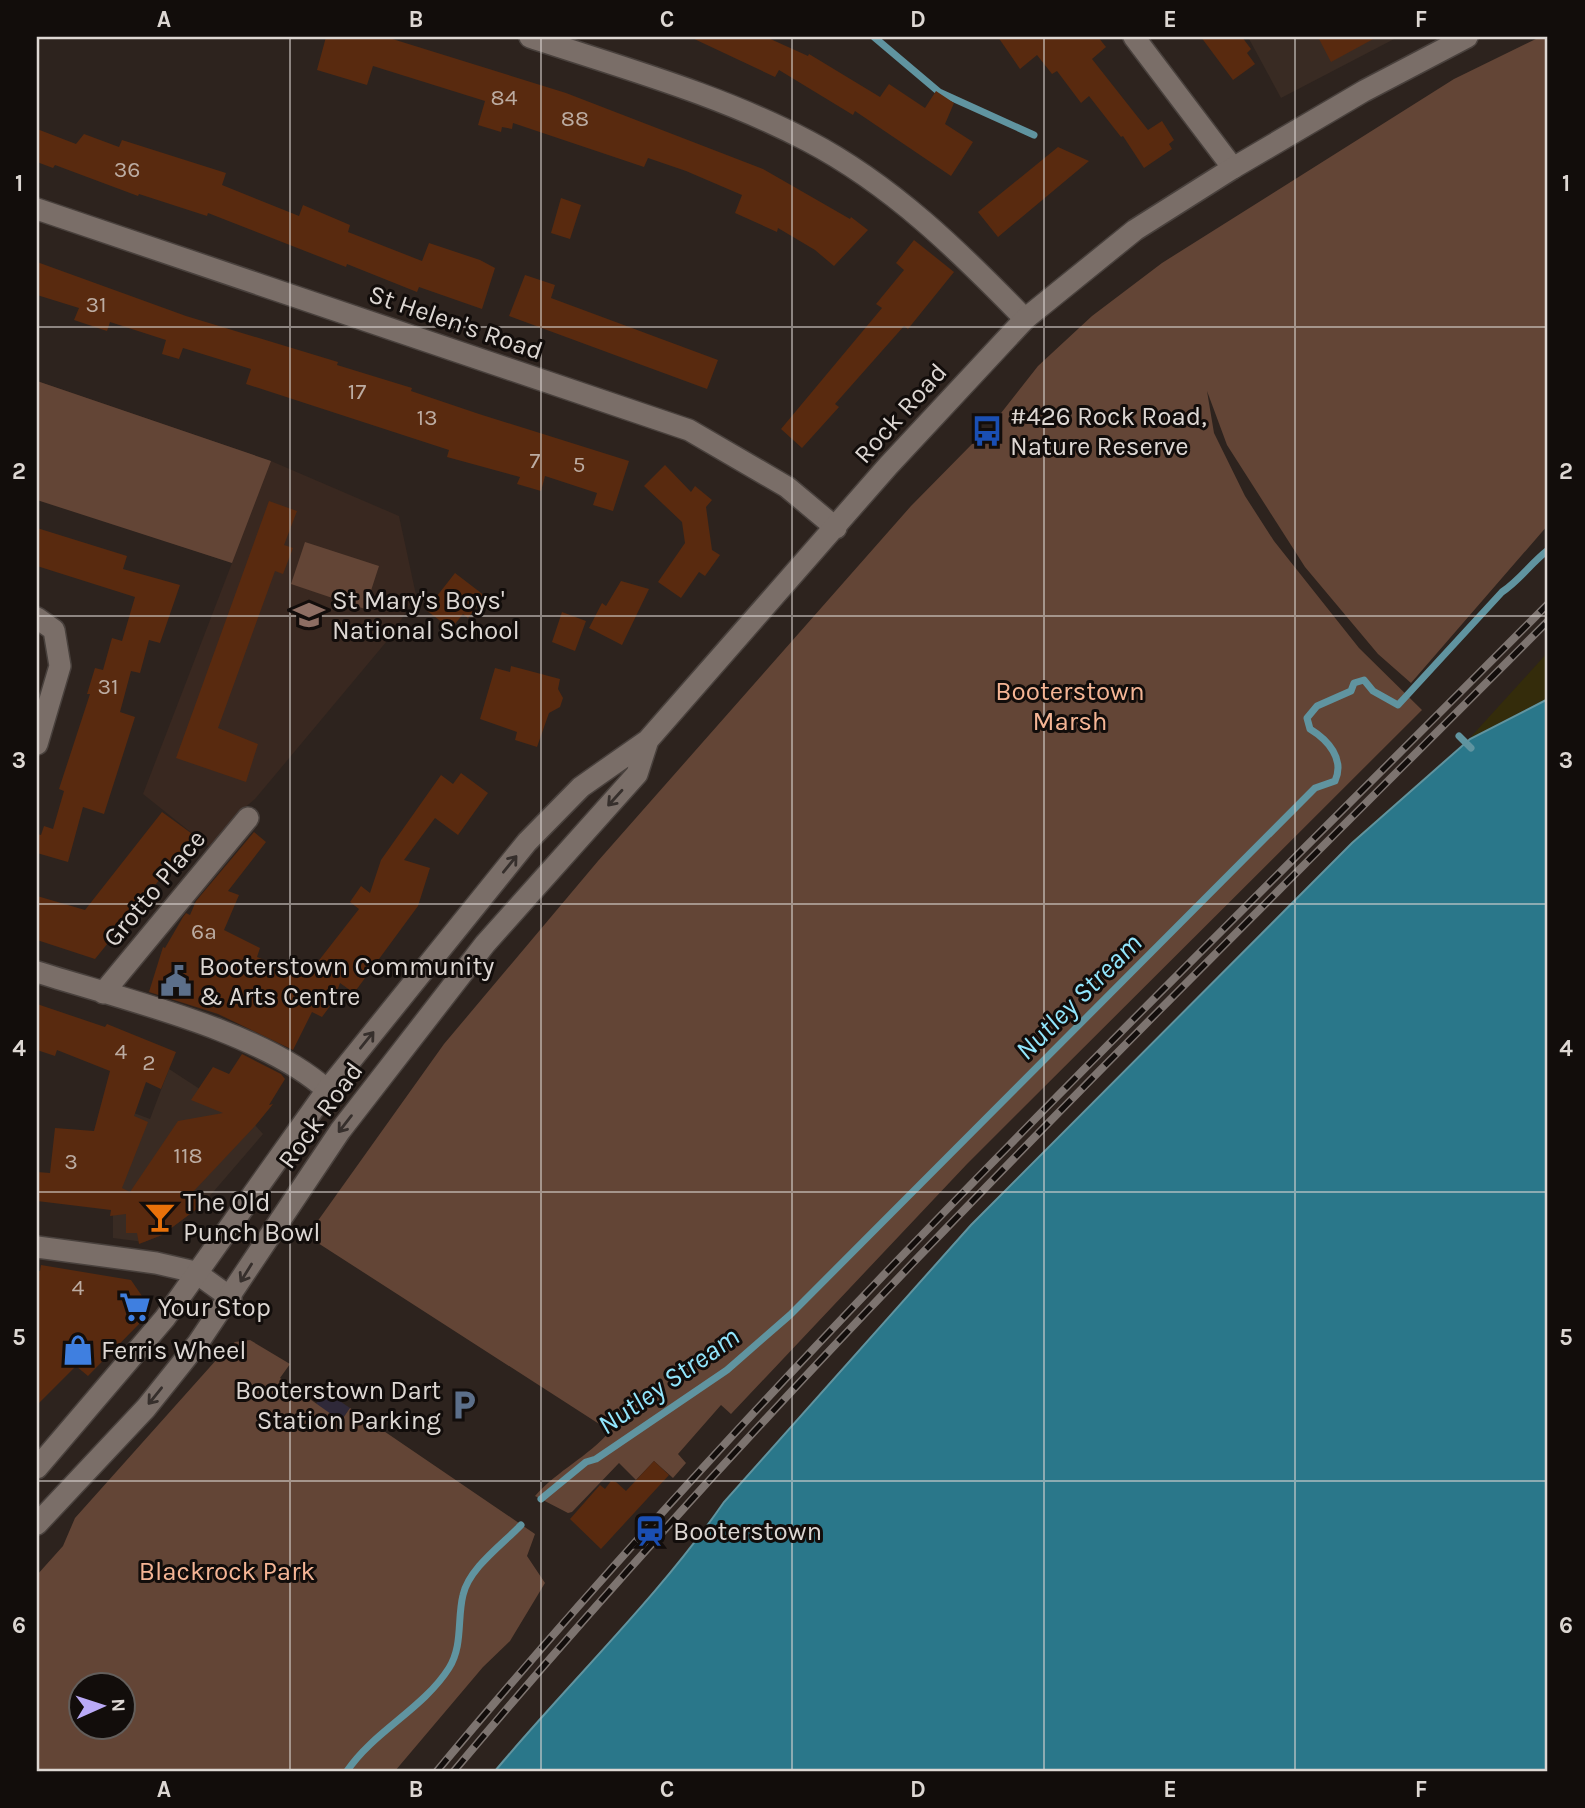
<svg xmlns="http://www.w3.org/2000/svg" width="1585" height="1808" viewBox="0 0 1585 1808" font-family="Karla,sans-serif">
<rect width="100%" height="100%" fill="#2d231e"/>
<path fill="#392b23" d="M 1248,37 L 1398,37 L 1281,98 Z
M 169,1069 L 255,1125 L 263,1134 L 202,1205 L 162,1235 L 144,1242 L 113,1238 L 113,1193 L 134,1113 L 150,1119 Z"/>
<path fill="#2f2939" d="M 325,1391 L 350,1408 L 341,1421 L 316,1404 Z"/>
<path fill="#392820" d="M 37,381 L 271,461 L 399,516 L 416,595 L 392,635 L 255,799 L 243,809 L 213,850 L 143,794 L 232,563 L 37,499 Z"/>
<path fill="#634536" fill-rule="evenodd" d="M 1540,37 L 1548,37 L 1548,525 L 1411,683 L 1378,654 L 1305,567 L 1227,445 L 1207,391 L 1214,433 L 1245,496 L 1274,541 L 1359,648 L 1422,710 L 967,1164 L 731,1414 L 721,1405 L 678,1454 L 686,1463 L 673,1478 L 654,1461 L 636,1480 L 619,1463 L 572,1512 L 568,1513 L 535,1496 C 558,1470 588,1457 610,1431 L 307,1236 L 444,1044 L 598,861 L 911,506 L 976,440 L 981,442 L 997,425 L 994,422 L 1038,366 L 1092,316 L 1162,263 L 1454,79 Z
M 37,381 L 271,461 L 232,563 L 37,500 Z
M 305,542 L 379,566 L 365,609 L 291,584 Z
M 250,1340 L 290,1364 L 280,1378 L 341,1421 L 350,1408 L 535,1534 L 527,1556 L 545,1583 L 510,1641 L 483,1667 L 395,1771 L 37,1771 L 37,1575 L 63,1546 L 75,1518 L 226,1349 L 235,1342 ZM 80,1686 L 122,1686 L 122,1728 L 80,1728 Z"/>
<path fill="#342c0b" d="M 1548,652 L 1548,750 L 1428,812 L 1350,843 L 1468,740 Z"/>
<path fill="#2a778a" stroke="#6094a0" stroke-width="2" d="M 1548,699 L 1548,1771 L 495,1771 C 570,1681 657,1599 724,1502 L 971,1225 L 1352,843 L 1470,739 Z"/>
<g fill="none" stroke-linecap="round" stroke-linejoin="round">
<path stroke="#6094a0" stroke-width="7" d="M 874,37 L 939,92 L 1034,135
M 1459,736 L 1471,748
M 541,1499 L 586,1462 L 596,1459 L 727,1370 L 790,1315 L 1315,788 L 1335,781 C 1345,759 1328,740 1310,729 L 1307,718 L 1317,706 L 1351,691 L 1354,683 L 1364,680 L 1373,691 L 1398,705 L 1502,592 C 1520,580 1531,563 1548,550
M 347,1771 C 374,1731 423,1709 449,1668 C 463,1646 457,1619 463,1595 C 469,1568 503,1544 521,1525"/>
</g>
<path fill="#592a0f" d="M 326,37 L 386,37 L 566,93 L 763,169 L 850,219 L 851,217 L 868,230 L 834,266 L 815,250 L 778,228 L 777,232 L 735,213 L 742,195 L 686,171 L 648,158 L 644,167 L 513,123 L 512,129 L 502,127 L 501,132 L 478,125 L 485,101 L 373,66 L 367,85 L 317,70 Z
M 690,37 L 766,37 L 808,56 L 809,54 L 880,97 L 889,84 L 925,108 L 936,91 L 954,103 L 945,124 L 973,142 L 951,176 L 855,111 L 853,115 L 779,70 L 775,77 Z
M 998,37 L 1098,37 L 1106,47 L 1092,59 L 1148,130 L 1162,121 L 1174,140 L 1169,144 L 1172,149 L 1144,168 L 1123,136 L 1121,137 L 1089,96 L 1081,103 L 1057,71 L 1052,74 L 1037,55 L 1020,69 Z
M 1201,37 L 1242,37 L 1251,49 L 1247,53 L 1255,64 L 1233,80 Z
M 1318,37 L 1377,37 L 1331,62 Z
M 37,129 L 76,144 L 84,134 L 119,147 L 122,140 L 226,173 L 222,185 L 299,216 L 303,205 L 350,225 L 348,232 L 422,261 L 429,243 L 480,260 L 495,268 L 482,309 L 419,287 L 417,292 L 347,264 L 346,267 L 208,213 L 207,216 L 139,194 L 138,196 L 55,165 L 53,168 L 37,162 Z
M 1058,147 L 1089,161 L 998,237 L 978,212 Z
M 561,198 L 581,205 L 570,239 L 551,233 Z
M 914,240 L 954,272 L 908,329 L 904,326 L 835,404 L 839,407 L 802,448 L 781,429 L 882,308 L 876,304 L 904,270 L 896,263 Z
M 37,262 L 186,316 L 338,362 L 337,365 L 412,388 L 411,391 L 479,414 L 629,461 L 613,511 L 593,505 L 597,493 L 545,476 L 541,491 L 517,484 L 520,477 L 447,457 L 449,450 L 246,384 L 251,369 L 183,348 L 179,359 L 162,354 L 166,340 L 110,322 L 107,331 L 74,320 L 79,308 L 37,295 Z
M 525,275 L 555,285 L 551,298 L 718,360 L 707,389 L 509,316 Z
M 665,465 L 691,492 L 695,486 L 712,500 L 706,507 L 709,529 L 712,550 L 720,555 L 705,576 L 699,572 L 681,598 L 658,582 L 685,543 L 682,522 L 644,486 Z
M 269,501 L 297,511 L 284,545 L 293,548 L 283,574 L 275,571 L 218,728 L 258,744 L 246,782 L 176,758 Z
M 37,528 L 127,556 L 123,569 L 180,585 L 160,643 L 149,640 L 140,673 L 131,671 L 120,712 L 135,717 L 104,814 L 83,807 L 68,862 L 37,853 L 37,834 L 41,835 L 44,826 L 53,829 L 64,791 L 59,789 L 90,694 L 87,694 L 95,668 L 103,670 L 112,638 L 122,641 L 135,597 L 37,566 Z
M 455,573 L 485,596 L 468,618 L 463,614 L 451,629 L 426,610 Z
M 621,581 L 649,589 L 622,645 L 589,628 L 602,603 L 606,606 Z
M 562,612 L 586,621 L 575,651 L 552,642 Z
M 511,666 L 560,679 L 558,689 L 563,698 L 560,707 L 549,713 L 537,747 L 515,740 L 517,732 L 480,719 L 495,668 L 510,672 Z
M 461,773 L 488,793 L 458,835 L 435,818 L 404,860 L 430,868 L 418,906 L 354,993 L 340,983 L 333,1002 L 322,1017 L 312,1012 L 293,1050 L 218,1014 L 149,992 L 163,947 L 165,948 L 183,917 L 186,913 L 190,915 L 196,901 L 254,832 L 266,842 L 228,891 L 239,895 L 224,930 L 260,948 L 257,957 L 306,977 L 359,909 L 350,902 L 361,886 L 370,893 L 381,860 L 441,775 L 453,784 Z
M 162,812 L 195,836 L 95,959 L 37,940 L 37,896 L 85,910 Z
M 37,1004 L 105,1027 L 107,1024 L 176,1052 L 161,1089 L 146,1082 L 134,1116 L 148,1122 L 122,1188 L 130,1192 L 178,1121 L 223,1113 L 191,1100 L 213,1067 L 229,1074 L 242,1054 L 281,1074 L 285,1079 L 269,1105 L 273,1104 L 255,1126 L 192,1193 L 202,1205 L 162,1235 L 139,1244 L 137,1233 L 126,1233 L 126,1214 L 110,1216 L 111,1210 L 37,1201 L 37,1172 L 50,1173 L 55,1128 L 94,1131 L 110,1071 L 57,1050 L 55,1056 L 37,1050 Z
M 41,1265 L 131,1280 L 144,1299 L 139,1324 L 88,1376 L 76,1366 L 37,1405 L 37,1271 L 40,1271 Z
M 654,1461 L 669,1475 L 601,1549 L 570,1519 L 600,1485 L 605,1489 L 611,1481 L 616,1482 L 626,1491 Z"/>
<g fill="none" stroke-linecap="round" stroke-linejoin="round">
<defs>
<path id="minor" d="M 530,37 C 623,68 721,95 808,141 C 892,185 959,251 1025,319
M 1134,37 L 1233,168
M 37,209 L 689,430 L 787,487 L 836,528
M 37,618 L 54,630 L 60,666 L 37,744
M 37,972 C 122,999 262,1031 327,1090
M 103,993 L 248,818"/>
<path id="tertiary" d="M 37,1247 L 156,1263 L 195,1272 L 231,1298"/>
<path id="secondary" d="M 37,1468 L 165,1318 L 327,1090 L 527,842 L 581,787 L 648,740 L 888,466 L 1025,319 L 1135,230 L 1233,168 L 1364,91 L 1467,37
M 37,1524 L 146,1408 L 198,1343 L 340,1131 L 485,944 L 637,774 L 648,740"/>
</defs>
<use href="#minor" stroke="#49413d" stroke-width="24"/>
<use href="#tertiary" stroke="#49413d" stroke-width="24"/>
<use href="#secondary" stroke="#49413d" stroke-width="24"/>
<use href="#minor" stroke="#7a6e68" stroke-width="21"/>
<use href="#tertiary" stroke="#7a6e68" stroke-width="21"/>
<use href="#secondary" stroke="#7a6e68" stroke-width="21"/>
<defs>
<path id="rail" d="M 437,1771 C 781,1358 1170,985 1548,604
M 454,1771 C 794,1366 1174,996 1548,621"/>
</defs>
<use href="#rail" stroke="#7d7470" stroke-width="8"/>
<use href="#rail" stroke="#120d0b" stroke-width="5" stroke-dasharray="16" stroke-linecap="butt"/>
</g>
<defs><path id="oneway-shaft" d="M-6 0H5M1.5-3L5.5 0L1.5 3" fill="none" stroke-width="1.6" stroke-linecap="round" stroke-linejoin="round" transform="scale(1.75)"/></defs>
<g stroke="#362f2c">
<use href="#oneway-shaft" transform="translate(615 798) rotate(132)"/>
<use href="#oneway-shaft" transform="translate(510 864) rotate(-51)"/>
<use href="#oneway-shaft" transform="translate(367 1040) rotate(-51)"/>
<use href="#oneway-shaft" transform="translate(345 1124) rotate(128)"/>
<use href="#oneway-shaft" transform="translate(246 1273) rotate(122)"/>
<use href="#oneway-shaft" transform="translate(155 1396) rotate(129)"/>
</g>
<path fill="none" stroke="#ddd7d3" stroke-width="2" stroke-opacity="0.55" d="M 290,37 L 290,1771M 541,37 L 541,1771M 792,37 L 792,1771M 1044,37 L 1044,1771M 1295,37 L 1295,1771M 37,327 L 1548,327M 37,616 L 1548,616M 37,904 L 1548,904M 37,1192 L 1548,1192M 37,1481 L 1548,1481"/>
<defs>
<symbol id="bus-bare" viewBox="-9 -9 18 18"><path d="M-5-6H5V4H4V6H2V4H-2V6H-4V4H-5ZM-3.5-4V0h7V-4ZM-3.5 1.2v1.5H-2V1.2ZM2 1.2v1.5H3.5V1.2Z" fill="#1a4fb4" stroke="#120d0b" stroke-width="2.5" paint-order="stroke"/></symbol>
<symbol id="school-bare" viewBox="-9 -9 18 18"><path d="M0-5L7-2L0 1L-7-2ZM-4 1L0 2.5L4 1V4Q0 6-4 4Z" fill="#8d6e63" stroke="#120d0b" stroke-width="2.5" paint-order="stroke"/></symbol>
<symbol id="civic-bare" viewBox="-9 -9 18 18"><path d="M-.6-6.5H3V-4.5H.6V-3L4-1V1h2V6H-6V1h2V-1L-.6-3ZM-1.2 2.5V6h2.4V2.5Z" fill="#5c6f8a" stroke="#120d0b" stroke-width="2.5" paint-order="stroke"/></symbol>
<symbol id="bar-bare" viewBox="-9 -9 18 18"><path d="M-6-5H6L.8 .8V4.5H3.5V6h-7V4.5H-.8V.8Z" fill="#e8710a" stroke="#120d0b" stroke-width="2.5" paint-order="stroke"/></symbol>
<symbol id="supermarket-bare" viewBox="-9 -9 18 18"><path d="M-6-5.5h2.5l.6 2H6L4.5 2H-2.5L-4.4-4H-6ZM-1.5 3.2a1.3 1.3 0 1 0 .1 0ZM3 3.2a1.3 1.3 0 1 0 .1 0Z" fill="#3f7fe0" stroke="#120d0b" stroke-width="2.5" paint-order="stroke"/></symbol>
<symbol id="shop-bare" viewBox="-9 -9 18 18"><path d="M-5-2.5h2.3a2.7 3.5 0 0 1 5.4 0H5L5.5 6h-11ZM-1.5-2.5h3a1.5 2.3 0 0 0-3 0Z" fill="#3f7fe0" stroke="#120d0b" stroke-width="2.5" paint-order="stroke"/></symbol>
<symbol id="parking-bare" viewBox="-9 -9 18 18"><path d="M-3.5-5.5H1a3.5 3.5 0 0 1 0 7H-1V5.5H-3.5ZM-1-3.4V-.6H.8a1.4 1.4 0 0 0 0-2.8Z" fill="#5c6f8a" stroke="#120d0b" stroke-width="2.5" paint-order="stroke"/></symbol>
<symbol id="station-bare" viewBox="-9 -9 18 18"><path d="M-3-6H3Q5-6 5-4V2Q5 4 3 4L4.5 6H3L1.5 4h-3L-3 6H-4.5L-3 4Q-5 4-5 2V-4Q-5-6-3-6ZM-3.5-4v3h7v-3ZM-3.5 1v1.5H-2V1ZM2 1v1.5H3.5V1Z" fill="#1a4fb4" stroke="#120d0b" stroke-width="2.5" paint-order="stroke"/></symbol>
</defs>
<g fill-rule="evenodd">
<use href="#bus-bare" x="965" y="409" width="44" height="44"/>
<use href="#school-bare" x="287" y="593" width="44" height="44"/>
<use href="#civic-bare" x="154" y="959" width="44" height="44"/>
<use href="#bar-bare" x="138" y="1195" width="44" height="44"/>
<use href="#supermarket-bare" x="113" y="1285" width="44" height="44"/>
<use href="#shop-bare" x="56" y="1328" width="44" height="44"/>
<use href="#parking-bare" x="442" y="1383" width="44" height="44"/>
<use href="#station-bare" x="628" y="1509" width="44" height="44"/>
</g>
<g text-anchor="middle" stroke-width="6" stroke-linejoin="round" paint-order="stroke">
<g font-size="23" fill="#bcaca2">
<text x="504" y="105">84</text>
<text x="575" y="126">88</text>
<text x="127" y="177">36</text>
<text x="96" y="312">31</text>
<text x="357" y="399">17</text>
<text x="427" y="425">13</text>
<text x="535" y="468">7</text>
<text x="579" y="472">5</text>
<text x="108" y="694">31</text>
<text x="204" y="939">6a</text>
<text x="121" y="1059">4</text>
<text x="149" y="1070">2</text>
<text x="188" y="1163">118</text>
<text x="71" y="1169">3</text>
<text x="78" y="1295">4</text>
</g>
<g font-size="26" fill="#ddd7d3" stroke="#120d0b">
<text transform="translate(456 322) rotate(19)" y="9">St Helen's Road</text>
<text transform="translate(900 413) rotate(-48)" y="9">Rock Road</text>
<text transform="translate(154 888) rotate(-50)" y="9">Grotto Place</text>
<text transform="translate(320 1115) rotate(-54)" y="9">Rock Road</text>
</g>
<g font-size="26" fill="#ddd7d3" stroke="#120d0b" text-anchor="start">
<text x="1010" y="425">#426 Rock Road,<tspan x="1010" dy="30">Nature Reserve</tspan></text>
<text x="332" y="609">St Mary's Boys'<tspan x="332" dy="30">National School</tspan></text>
<text x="199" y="975">Booterstown Community<tspan x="199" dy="30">&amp; Arts Centre</tspan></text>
<text x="183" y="1211">The Old<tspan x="183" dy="30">Punch Bowl</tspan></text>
<text x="158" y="1316">Your Stop</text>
<text x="101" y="1359">Ferris Wheel</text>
<text x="441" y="1399" text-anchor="end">Booterstown Dart<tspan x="441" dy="30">Station Parking</tspan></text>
<text x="673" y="1540">Booterstown</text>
</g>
<g font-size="26" fill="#f5b595" stroke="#120d0b">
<text x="1070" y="700">Booterstown<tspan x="1070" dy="30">Marsh</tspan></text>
<text x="227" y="1580">Blackrock Park</text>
</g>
<g font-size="28" font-style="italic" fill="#92e6fd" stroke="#120d0b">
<text transform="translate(1078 996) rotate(-45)" y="10">Nutley Stream</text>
<text transform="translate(668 1380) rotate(-35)" y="10">Nutley Stream</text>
</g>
</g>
<rect width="1585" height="1808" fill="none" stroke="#120d0b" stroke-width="77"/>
<g transform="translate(102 1706) rotate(87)"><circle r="33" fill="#120d0b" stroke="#635e5b" stroke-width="2"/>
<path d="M0-5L12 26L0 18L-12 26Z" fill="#baaaf7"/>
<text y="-10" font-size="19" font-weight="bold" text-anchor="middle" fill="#ddd7d3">N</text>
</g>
<rect x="38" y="38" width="1508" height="1732" fill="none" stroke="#ddd7d3" stroke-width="2.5"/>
<g font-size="23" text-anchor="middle" font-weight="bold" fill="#ddd7d3">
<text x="164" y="27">A</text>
<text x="416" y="27">B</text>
<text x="667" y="27">C</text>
<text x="918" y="27">D</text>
<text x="1170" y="27">E</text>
<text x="1421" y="27">F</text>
<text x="19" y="191">1</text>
<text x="1566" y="191">1</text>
<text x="19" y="479">2</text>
<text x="1566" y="479">2</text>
<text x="19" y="768">3</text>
<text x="1566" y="768">3</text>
<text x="19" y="1056">4</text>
<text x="1566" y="1056">4</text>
<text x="19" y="1345">5</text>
<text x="1566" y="1345">5</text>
<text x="19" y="1633">6</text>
<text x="1566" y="1633">6</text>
<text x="164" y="1797">A</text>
<text x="416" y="1797">B</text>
<text x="667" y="1797">C</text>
<text x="918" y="1797">D</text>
<text x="1170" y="1797">E</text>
<text x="1421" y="1797">F</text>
</g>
</svg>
